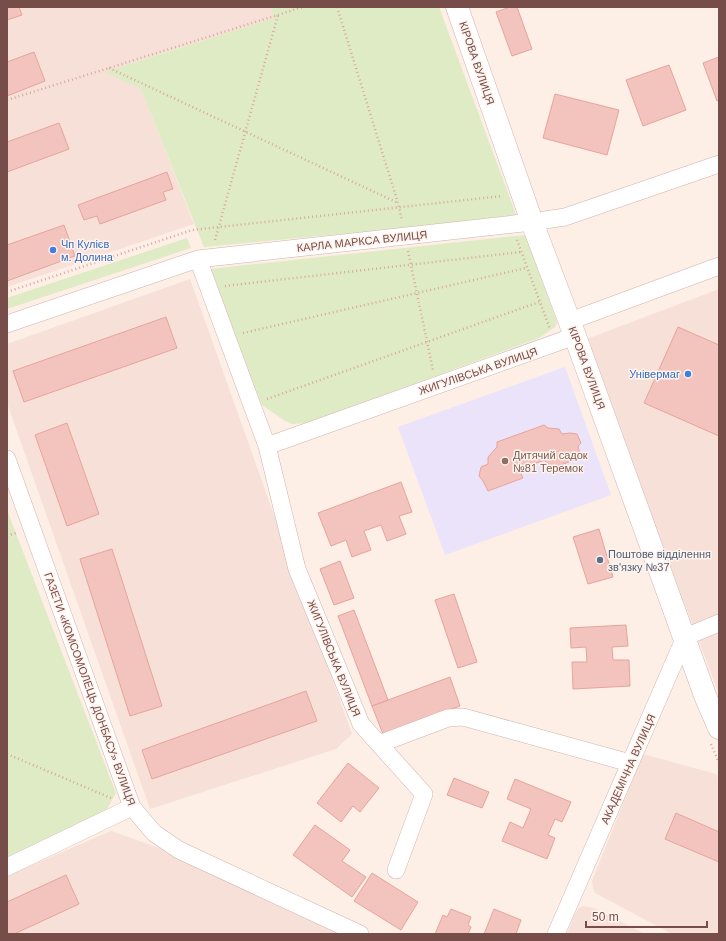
<svg xmlns="http://www.w3.org/2000/svg" width="726" height="941" viewBox="0 0 726 941" font-family="Helvetica,sans-serif">
<rect width="100%" height="100%" fill="#fdeee6"/>
<path fill="#f7e0d7" d="M 7,7 L 271,7 L 275,18 L 131,63 L 194,224 L 7,287 Z
M 190,279 L 352,734 L 336,749 L 150,809 L 7,403 L 7,344 Z
M 719,289 L 719,694 L 584,340 Z
M 643,754 L 716,774 L 719,780 L 719,934 L 672,934 L 595,893 L 593,888 L 592,881 Z
M 111,831 L 176,854 L 349,934 L 7,934 L 7,876 Z
M 583,906 L 594,908 L 645,934 L 567,934 L 575,914 L 578,909 Z"/>
<path fill="#ebe3f9" d="M 565,367 L 611,495 L 445,555 L 398,427 Z"/>
<path fill="#dfebc4" d="M 271,7 L 439,7 L 517,217 L 204,247 L 141,89 L 104,72 L 274,18 Z
M 525,235 L 557,322 L 555,327 L 539,338 L 307,423 L 292,424 L 285,421 L 262,405 L 210,269 Z
M 187,238 L 191,248 L 7,309 L 7,298 Z
M 7,510 L 116,793 L 103,816 L 7,862 Z"/>
<path fill="#f3c3bd" stroke="#e6a49d" d="M 7,7 L 19,7 L 22,15 L 7,20 Z
M 510,7 L 517,7 L 532,49 L 512,56 L 496,12 Z
M 34,52 L 45,81 L 7,96 L 7,62 Z
M 719,57 L 719,100 L 717,101 L 703,63 Z
M 669,65 L 686,110 L 643,126 L 626,80 Z
M 555,94 L 619,110 L 607,155 L 543,138 Z
M 59,123 L 69,149 L 7,172 L 7,142 Z
M 167,172 L 173,189 L 163,192 L 166,200 L 100,224 L 97,216 L 84,220 L 78,205 Z
M 64,225 L 75,256 L 7,281 L 7,245 Z
M 166,317 L 177,348 L 24,402 L 13,371 Z
M 678,327 L 719,345 L 719,436 L 644,403 Z
M 67,423 L 99,514 L 67,526 L 35,435 Z
M 544,425 L 548,428 L 559,429 L 562,434 L 570,433 L 577,434 L 581,443 L 578,446 L 581,458 L 548,469 L 545,460 L 519,469 L 523,478 L 488,491 L 483,481 L 479,476 L 481,467 L 488,464 L 488,457 L 497,447 L 497,442 Z
M 401,482 L 412,512 L 399,516 L 406,534 L 387,541 L 381,525 L 364,531 L 371,550 L 352,557 L 346,540 L 331,546 L 318,513 Z
M 599,529 L 613,577 L 588,584 L 573,537 Z
M 112,549 L 162,706 L 130,716 L 80,559 Z
M 340,561 L 354,598 L 334,605 L 320,569 Z
M 454,594 L 477,662 L 458,668 L 435,600 Z
M 354,610 L 388,700 L 372,706 L 338,616 Z
M 626,625 L 628,646 L 612,647 L 613,660 L 629,660 L 630,686 L 573,689 L 572,662 L 587,662 L 586,647 L 571,648 L 570,628 Z
M 450,677 L 460,706 L 383,734 L 372,706 Z
M 306,691 L 317,721 L 152,779 L 142,750 Z
M 348,763 L 379,788 L 360,812 L 353,806 L 341,822 L 317,803 Z
M 454,778 L 489,792 L 482,808 L 447,795 Z
M 515,779 L 571,802 L 562,822 L 555,819 L 548,835 L 555,838 L 547,859 L 502,841 L 510,822 L 523,828 L 531,809 L 507,799 Z
M 676,813 L 719,832 L 719,862 L 665,839 Z
M 315,825 L 350,850 L 342,861 L 366,877 L 352,897 L 293,855 Z
M 372,873 L 418,902 L 401,930 L 354,901 Z
M 66,875 L 79,904 L 14,934 L 7,934 L 7,902 Z
M 451,909 L 471,917 L 468,925 L 471,927 L 468,934 L 435,934 L 443,915 L 447,917 Z
M 494,909 L 521,920 L 516,934 L 484,934 Z"/>
<g fill="none" stroke-linecap="round" stroke-linejoin="round">
<defs>
<path id="minor" d="M 198,259 L 267,446 L 297,569 L 361,724 L 424,794 L 396,870
M 570,321 L 719,266
M 7,324 L 198,259 L 532,222 L 565,217 L 719,164
M 267,446 L 575,336
M 7,459 L 132,807 L 154,833 L 179,850 L 360,934
M 379,744 L 448,718 L 463,717 L 630,763
M 7,867 L 132,807
M 556,934 L 685,637 L 719,623"/>
<path id="secondary" d="M 457,7 L 532,222 L 575,336 L 706,698 L 719,728"/>
</defs>
<use href="#minor" stroke="#d1b4ae" stroke-width="18"/>
<use href="#secondary" stroke="#d7b4ae" stroke-width="23"/>
<path stroke="#d8a6a0" stroke-width="2.5" stroke-dasharray="1 3" stroke-linecap="butt" d="M 337,7 L 398,203 L 402,221
M 109,68 L 398,203
M 7,100 L 303,7
M 215,240 L 278,15
M 517,240 L 550,329
M 408,251 L 433,370
M 225,286 L 521,252
M 7,292 L 192,230 L 502,196
M 243,333 L 526,268
M 267,399 L 539,302
M 7,536 L 16,533
M 711,744 L 719,763
M 7,754 L 111,798"/>
<use href="#minor" stroke="#fff" stroke-width="17"/>
<use href="#secondary" stroke="#fff" stroke-width="22"/>
</g>
<g fill="#3f7fe0" stroke="#fff3ed" stroke-width="1.5">
<circle cx="53" cy="250" r="4"/>
<circle cx="688" cy="374" r="4"/>
</g>
<circle fill="#8d6e63" stroke="#fff3ed" stroke-width="1.5" cx="505" cy="461" r="4"/>
<circle fill="#5c6f8a" stroke="#fff3ed" stroke-width="1.5" cx="600" cy="560" r="4"/>
<g text-anchor="middle" stroke-width="3" stroke-linejoin="round" paint-order="stroke">
<g font-size="11" fill="#774d4a" stroke="#fff3ed">
<text transform="translate(477 63) rotate(71)" y="4">КІРОВА ВУЛИЦЯ</text>
<text transform="translate(362 241) rotate(-6)" y="4">КАРЛА МАРКСА ВУЛИЦЯ</text>
<text transform="translate(587 368) rotate(70)" y="4">КІРОВА ВУЛИЦЯ</text>
<text transform="translate(478 371) rotate(-19)" y="4">ЖИГУЛІВСЬКА ВУЛИЦЯ</text>
<text transform="translate(334 658) rotate(68)" y="4">ЖИГУЛІВСЬКА ВУЛИЦЯ</text>
<text transform="translate(90 689) rotate(70)" y="4">ГАЗЕТИ «КОМСОМОЛЕЦЬ ДОНБАСУ» ВУЛИЦЯ</text>
<text transform="translate(628 769) rotate(-66)" y="4">АКАДЕМІЧНА ВУЛИЦЯ</text>
</g>
<g font-size="11" fill="#366cbe" stroke="#fff3ed" text-anchor="start">
<text x="61" y="248">Чп Кулієв<tspan x="61" dy="13">м. Долина</tspan></text>
<text x="680" y="378" text-anchor="end">Універмаг</text>
</g>
<g font-size="11" fill="#785e54" stroke="#fff3ed" text-anchor="start">
<text x="513" y="459">Дитячий садок<tspan x="513" dy="13">№81 Теремок</tspan></text>
</g>
<g font-size="11" fill="#4e5e75" stroke="#fff3ed" text-anchor="start">
<text x="608" y="558">Поштове відділення<tspan x="608" dy="13">зв'язку №37</tspan></text>
</g>
</g>
<rect width="726" height="941" fill="none" stroke="#774d4a" stroke-width="16"/>
<path d="M586 921v6h121v-6" fill="none" stroke="#774d4a" stroke-width="2"/>
<text x="592" y="921" font-size="12" fill="#774d4a" stroke="#fff3ed" stroke-width="3" paint-order="stroke">50 m</text>
</svg>
